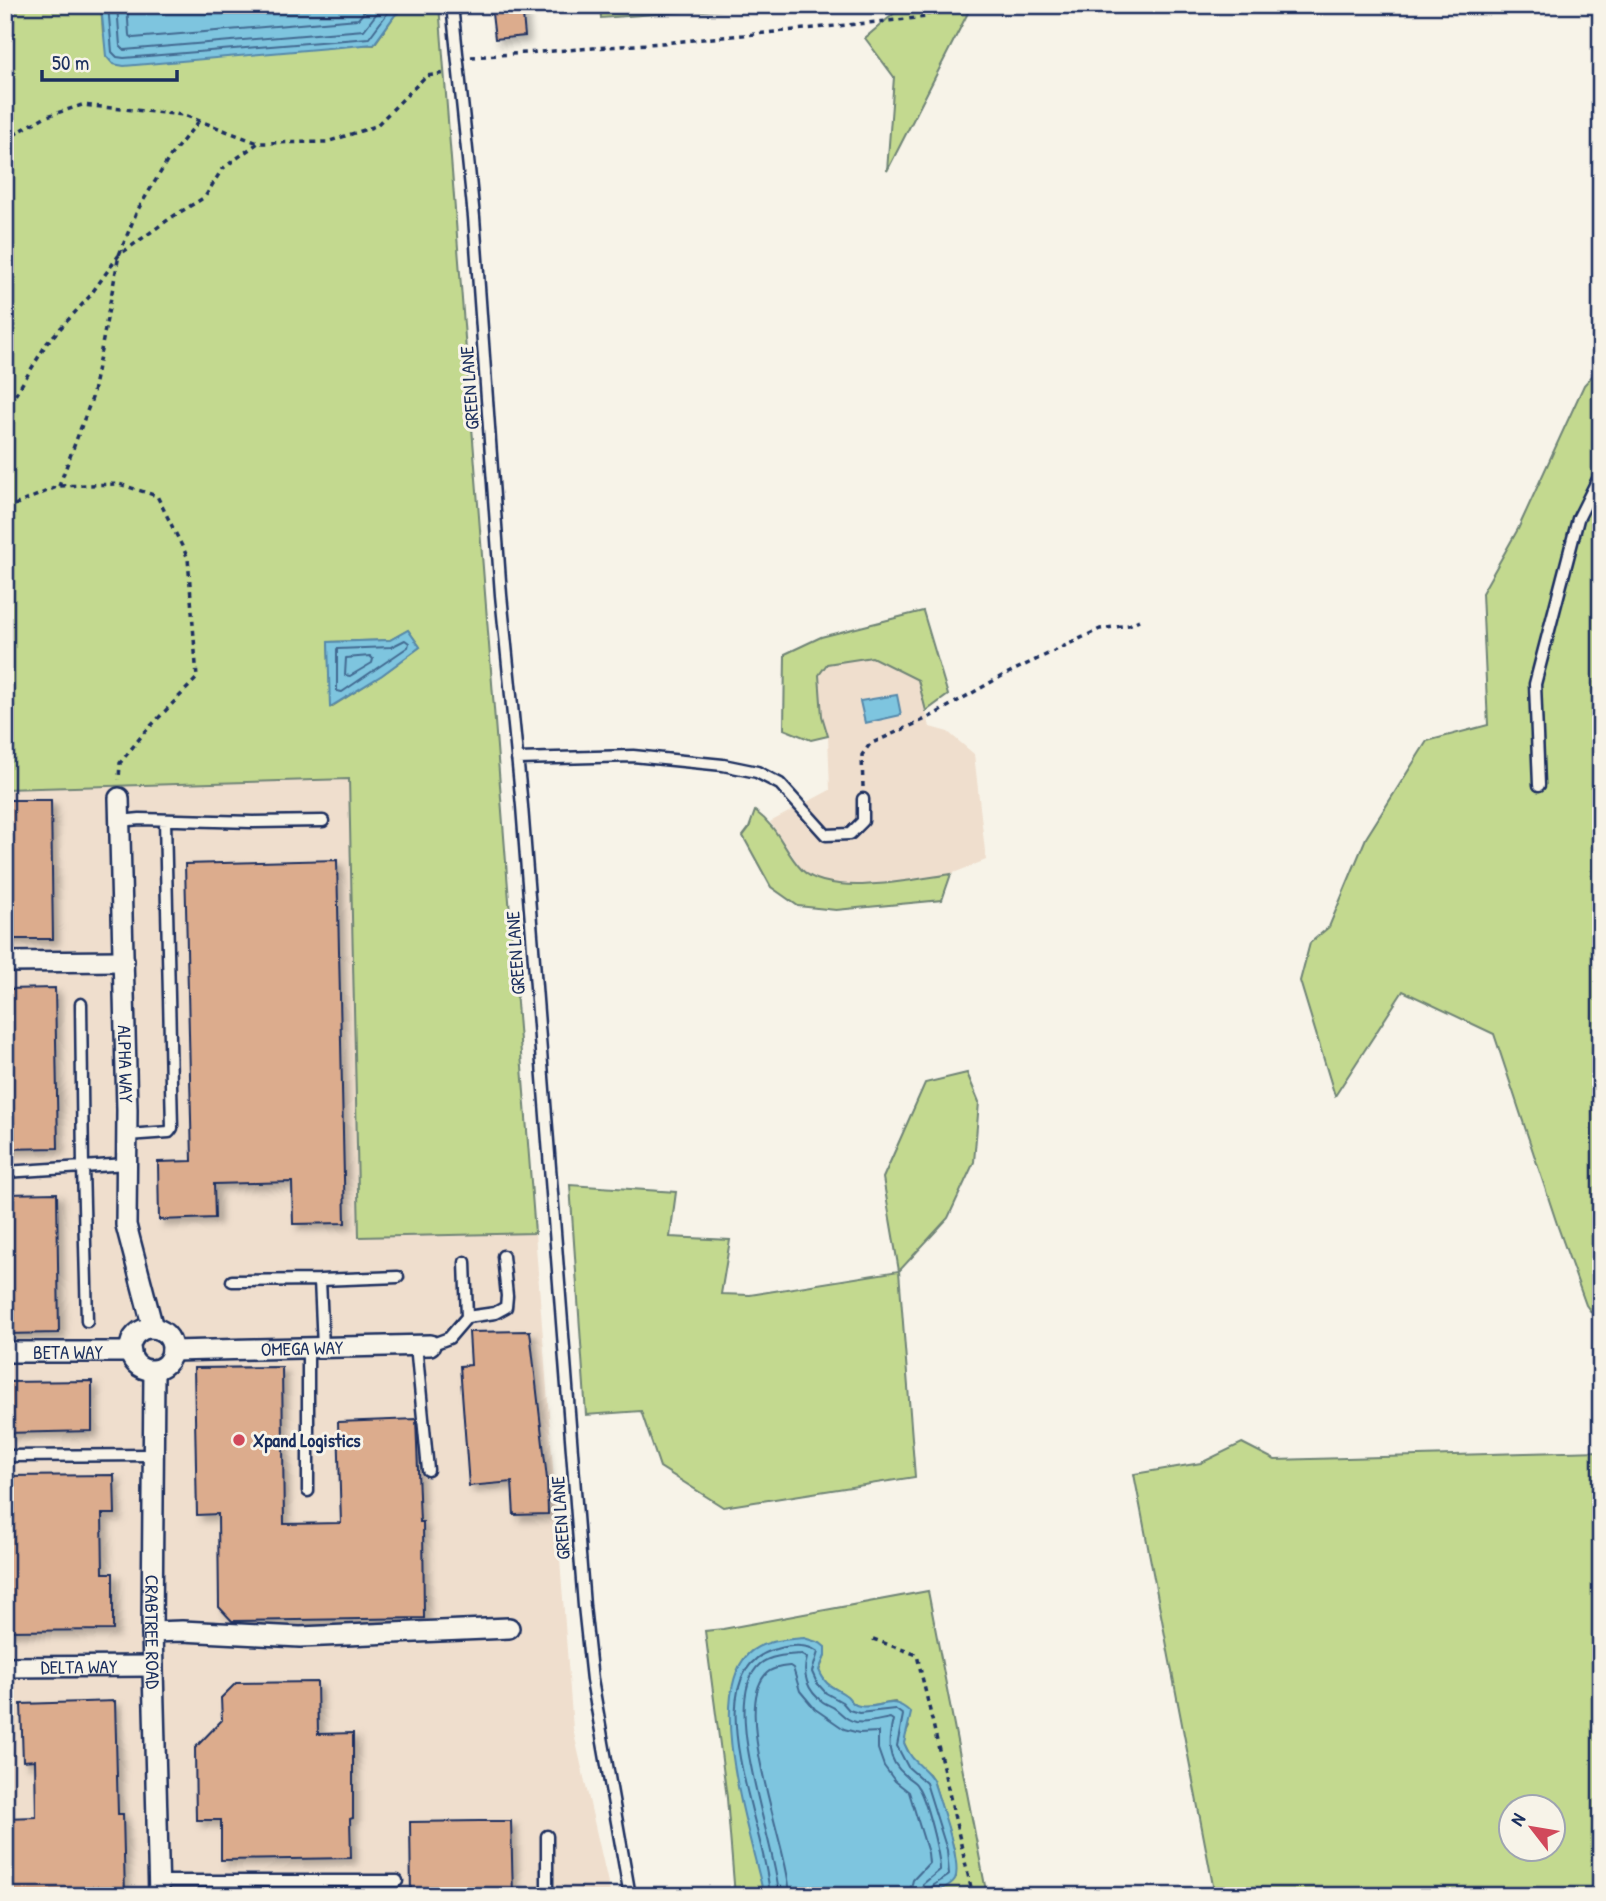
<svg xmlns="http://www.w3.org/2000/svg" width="1606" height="1901" viewBox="0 0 1606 1901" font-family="'Patrick Hand',sans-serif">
<defs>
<filter id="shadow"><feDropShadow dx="5.5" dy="5.5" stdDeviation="3.5" flood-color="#0004"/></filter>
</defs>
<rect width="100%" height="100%" fill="#f7f3e8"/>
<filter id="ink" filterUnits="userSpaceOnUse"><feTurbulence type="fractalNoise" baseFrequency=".0143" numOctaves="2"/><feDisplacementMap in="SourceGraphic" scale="14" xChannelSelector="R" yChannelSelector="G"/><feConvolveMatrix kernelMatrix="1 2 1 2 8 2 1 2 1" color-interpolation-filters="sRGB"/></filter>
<g filter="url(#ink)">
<path fill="#efdecd" d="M 872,657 L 918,680 L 930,727 L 948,732 L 974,754 L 986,860 L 951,874 L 874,885 L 824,883 L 803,871 L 770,822 L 830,790 L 828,736 L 822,716 L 819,674 L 826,664 Z
M 349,779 L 359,1237 L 535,1233 L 573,1729 L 611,1896 L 5,1896 L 5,789 Z"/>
<path fill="#c3d98f" stroke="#6f8476" stroke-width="2" fill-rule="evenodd" d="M 5,5 L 101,5 L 103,33 L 374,45 L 395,15 L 408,5 L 439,5 L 535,1233 L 359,1237 L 349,779 L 5,789 ZM 408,630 L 420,647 L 382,675 L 331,707 L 328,642 L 390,640 Z
M 600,5 L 779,5 L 601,18 Z
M 904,5 L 972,5 L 887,171 L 894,77 L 865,38 Z
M 1601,366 L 1601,1326 L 1586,1305 L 1558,1227 L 1494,1034 L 1403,991 L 1335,1096 L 1300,981 L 1310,943 L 1329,927 L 1366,838 L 1427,741 L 1488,725 L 1482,593 L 1518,529 L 1584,385 Z
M 923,611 L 948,695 L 926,711 L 918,680 L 872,657 L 827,664 L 819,675 L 822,716 L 828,736 L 811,740 L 784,729 L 785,654 L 821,637 Z
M 755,811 C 780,829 783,850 802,870 C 830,898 916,879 951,874 L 942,900 L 836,910 L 798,906 L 771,887 L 743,836 L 749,828 Z
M 967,1073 L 979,1102 L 974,1162 L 948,1218 L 899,1271 L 915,1477 L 723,1507 L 660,1467 L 641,1411 L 586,1415 L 570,1185 L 676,1192 L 670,1237 L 730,1240 L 721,1294 L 750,1295 L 899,1271 L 883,1178 L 925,1083 Z
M 1242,1443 L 1275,1460 L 1601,1451 L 1601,1896 L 1215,1896 L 1134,1474 L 1201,1463 ZM 1554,1806 L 1554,1848 L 1512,1848 L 1512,1806 Z
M 928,1591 L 987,1896 L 933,1896 L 956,1877 L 954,1849 L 933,1780 L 929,1774 L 914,1763 L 904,1743 L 905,1735 L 909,1727 L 895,1702 C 885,1703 871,1708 861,1707 C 854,1706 852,1701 847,1697 C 835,1686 827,1689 819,1671 L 825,1656 L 825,1647 L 758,1865 L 764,1896 L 735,1896 L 727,1798 L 705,1631 L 723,1629 Z"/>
<path fill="#7ec5df" stroke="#5689ab" stroke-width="2" d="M 101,5 L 408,5 L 395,15 L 374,44 L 124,66 L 113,64 L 106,56 Z
M 408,630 L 420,647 L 382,675 L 330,707 L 328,642 L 390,640 Z
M 897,695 L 901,715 L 865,723 L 860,701 Z
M 804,1638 L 820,1643 L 825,1647 L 825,1656 L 819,1670 C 827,1689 834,1686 847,1696 C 852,1701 852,1705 860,1706 C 882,1710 891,1693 911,1713 L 904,1743 C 912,1764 923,1764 933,1780 C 938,1798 963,1863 955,1879 C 951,1886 939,1890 933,1896 L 764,1896 C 752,1839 704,1699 748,1654 C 762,1640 786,1640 804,1638 Z"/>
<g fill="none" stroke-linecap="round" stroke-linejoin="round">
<path stroke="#436b92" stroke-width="2" d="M 108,5 L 112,52 L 117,57 L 124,58 L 369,38 L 389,11 L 396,5
M 117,5 L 120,46 L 124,50 L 364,30 L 383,5
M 127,5 L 129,35 L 133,38 L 358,19 L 370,5
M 405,640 L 409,643 L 408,647 L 342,692 L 337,691 L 337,649 L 391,647 Z
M 370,656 L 373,659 L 372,663 L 350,676 L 345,675 L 346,658 Z
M 770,1896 C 768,1868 759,1839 752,1811 C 741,1765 711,1664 777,1649 C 791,1645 806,1643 818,1652 L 812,1672 L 817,1683 L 826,1693 L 842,1702 L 849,1710 L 859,1713 L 895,1709 L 903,1715 L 897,1746 L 908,1767 L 926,1783 L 947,1850 L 949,1875 C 941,1882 929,1884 928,1896
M 779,1896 C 777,1845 717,1702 760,1664 C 771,1655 789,1655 802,1654 L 807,1658 C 802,1674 807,1691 823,1702 C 827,1705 833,1706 837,1710 C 844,1716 847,1720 856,1722 C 867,1724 879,1720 890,1718 L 893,1720 C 888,1741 886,1759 905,1775 C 908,1779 915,1781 917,1786 C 926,1797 940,1856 940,1870 L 923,1884 L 920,1896
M 790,1896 C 788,1846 732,1714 765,1675 C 771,1668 781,1667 790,1666 L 793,1668 L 800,1691 L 815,1709 L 844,1729 L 859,1733 L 878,1732 L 878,1749 L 884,1766 L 895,1781 L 909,1792 L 928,1853 L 929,1863 L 913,1880 L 909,1896"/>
</g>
<path fill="#dcac8d" stroke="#1b2f5e" stroke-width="2" filter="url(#shadow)" d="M 491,5 L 522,5 L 525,36 L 495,39 Z
M 5,800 L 51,800 L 53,939 L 5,939 Z
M 337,860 L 345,1223 L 293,1224 L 292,1182 L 214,1184 L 215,1218 L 159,1220 L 158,1162 L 192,1161 L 185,864 Z
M 55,988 L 58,1148 L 5,1149 L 5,989 Z
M 57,1193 L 59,1333 L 5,1334 L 5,1194 Z
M 530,1331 L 547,1479 L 548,1514 L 514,1515 L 512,1482 L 469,1486 L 460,1366 L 471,1365 L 469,1332 Z
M 282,1367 L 284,1524 L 341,1523 L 338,1422 L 416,1419 L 420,1522 L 423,1522 L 424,1618 L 232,1621 L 219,1607 L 218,1514 L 197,1515 L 194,1368 Z
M 92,1381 L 92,1431 L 5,1433 L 5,1382 Z
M 114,1475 L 115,1514 L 102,1514 L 103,1573 L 113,1573 L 113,1630 L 5,1631 L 5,1476 Z
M 317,1682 L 318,1734 L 353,1733 L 353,1818 L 350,1819 L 351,1858 L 221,1860 L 221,1820 L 196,1820 L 195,1748 L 222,1720 L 221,1698 L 236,1683 Z
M 115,1701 L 118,1814 L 123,1814 L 125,1896 L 5,1896 L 5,1818 L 36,1817 L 35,1760 L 23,1761 L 21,1704 Z
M 479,1821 L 511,1821 L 513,1896 L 411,1896 L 410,1822 Z"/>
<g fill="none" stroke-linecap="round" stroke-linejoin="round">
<defs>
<path id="lane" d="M 452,5 L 474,217 L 501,595 L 522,806 L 584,1606 L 592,1680 L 630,1896
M 517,759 L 633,756 L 723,765 L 757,772 L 780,784 L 826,835 L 850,834 L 863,821 L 863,799
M 1539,785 L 1535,684 L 1578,519 L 1601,473
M 120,821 L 140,819 L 253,822 L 323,821
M 127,1135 L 169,1132 L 172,1128 L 165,820
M 5,1172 L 83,1167 L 81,1004
M 320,1280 L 398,1277
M 232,1281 L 320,1280 L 323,1347
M 467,1317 L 495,1313 L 506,1307 L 507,1296 L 503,1256
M 87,1321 L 83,1167 L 126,1164
M 416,1345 L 428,1470
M 430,1345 L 449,1338 L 467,1317 L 465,1262
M 308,1348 L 308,1491
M 5,1456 L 153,1455
M 547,1836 L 547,1896
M 158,1881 L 397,1881"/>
<g id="street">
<path id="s1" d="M 119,798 L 127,1110 L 126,1225 L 153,1328"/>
<path d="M 5,962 L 124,961"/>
<circle cx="151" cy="1349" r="21"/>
<path id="s2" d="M 172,1351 L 430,1345"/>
<path id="s3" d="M 5,1352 L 131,1352"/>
<path id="s4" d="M 154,1370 L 152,1632 L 159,1896"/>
<path d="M 152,1632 L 182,1631 L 300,1637 L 509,1628"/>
<path id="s5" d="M 5,1667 L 153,1666"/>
</g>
</defs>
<use href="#lane" stroke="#1b2f5e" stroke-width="15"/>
<use href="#street" stroke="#1b2f5e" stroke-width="24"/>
<path stroke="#1b2f5e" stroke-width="3.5" stroke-dasharray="5 5" stroke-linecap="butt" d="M 471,57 L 662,43 L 928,17 L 928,5
M 5,140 L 44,117 L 82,105 L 184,115 L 258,143 L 327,142 L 376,126 L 426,76 L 446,73
M 5,412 L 47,343 L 89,297 L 119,255 L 172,217 L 205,197 L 222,169 L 258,143
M 59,486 L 92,398 L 119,255 L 137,211 L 171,155 L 199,121
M 5,509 L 59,486 L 119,484 L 157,496 L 188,558 L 197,678 L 144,733 L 120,763 L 119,780
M 863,787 L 862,755 L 870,744 L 928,718 L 1002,676 L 1100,629 L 1129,625 L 1139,620
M 873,1639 L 917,1655 L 973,1896"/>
<use href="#lane" stroke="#f7f3e8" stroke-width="10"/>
<use href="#street" stroke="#f7f3e8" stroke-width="19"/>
</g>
</g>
<circle fill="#d1495b" stroke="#f7f3e8" stroke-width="2.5" cx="239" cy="1440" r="7"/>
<g text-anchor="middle" stroke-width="6" stroke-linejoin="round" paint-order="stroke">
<g font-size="19" fill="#1b2f5e" stroke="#f7f3e8">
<text transform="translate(469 388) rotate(-94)" y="7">GREEN LANE</text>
<text transform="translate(515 953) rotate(-94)" y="7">GREEN LANE</text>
<text dy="7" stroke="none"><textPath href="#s1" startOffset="266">ALPHA WAY</textPath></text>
<text dy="7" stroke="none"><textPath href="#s2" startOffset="130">OMEGA WAY</textPath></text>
<text dy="7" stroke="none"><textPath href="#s3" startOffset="63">BETA WAY</textPath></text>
<text transform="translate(560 1518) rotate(-94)" y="7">GREEN LANE</text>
<text dy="7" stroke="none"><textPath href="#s4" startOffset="262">CRABTREE ROAD</textPath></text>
<text dy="7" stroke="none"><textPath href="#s5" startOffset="74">DELTA WAY</textPath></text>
</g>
<g font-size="19" font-weight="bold" fill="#1b2f5e" stroke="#f7f3e8" text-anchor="start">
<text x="253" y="1447">Xpand Logistics</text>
</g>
</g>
<rect width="1606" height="1901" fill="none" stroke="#f7f3e8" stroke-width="28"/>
<rect x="14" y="14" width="1578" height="1873" fill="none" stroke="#1b2f5e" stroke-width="2.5" filter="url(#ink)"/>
<g transform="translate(1532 1828) rotate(301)"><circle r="33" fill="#f7f3e8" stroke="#9fa5b1" stroke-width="2"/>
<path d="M0-5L12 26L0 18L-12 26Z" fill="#d1495b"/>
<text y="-10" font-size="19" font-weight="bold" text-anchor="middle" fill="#1b2f5e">N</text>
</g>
<path d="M42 70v10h135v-10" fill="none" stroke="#1b2f5e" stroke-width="3.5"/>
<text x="52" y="70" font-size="21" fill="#1b2f5e" stroke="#f7f3e8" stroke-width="5" paint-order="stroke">50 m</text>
</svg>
